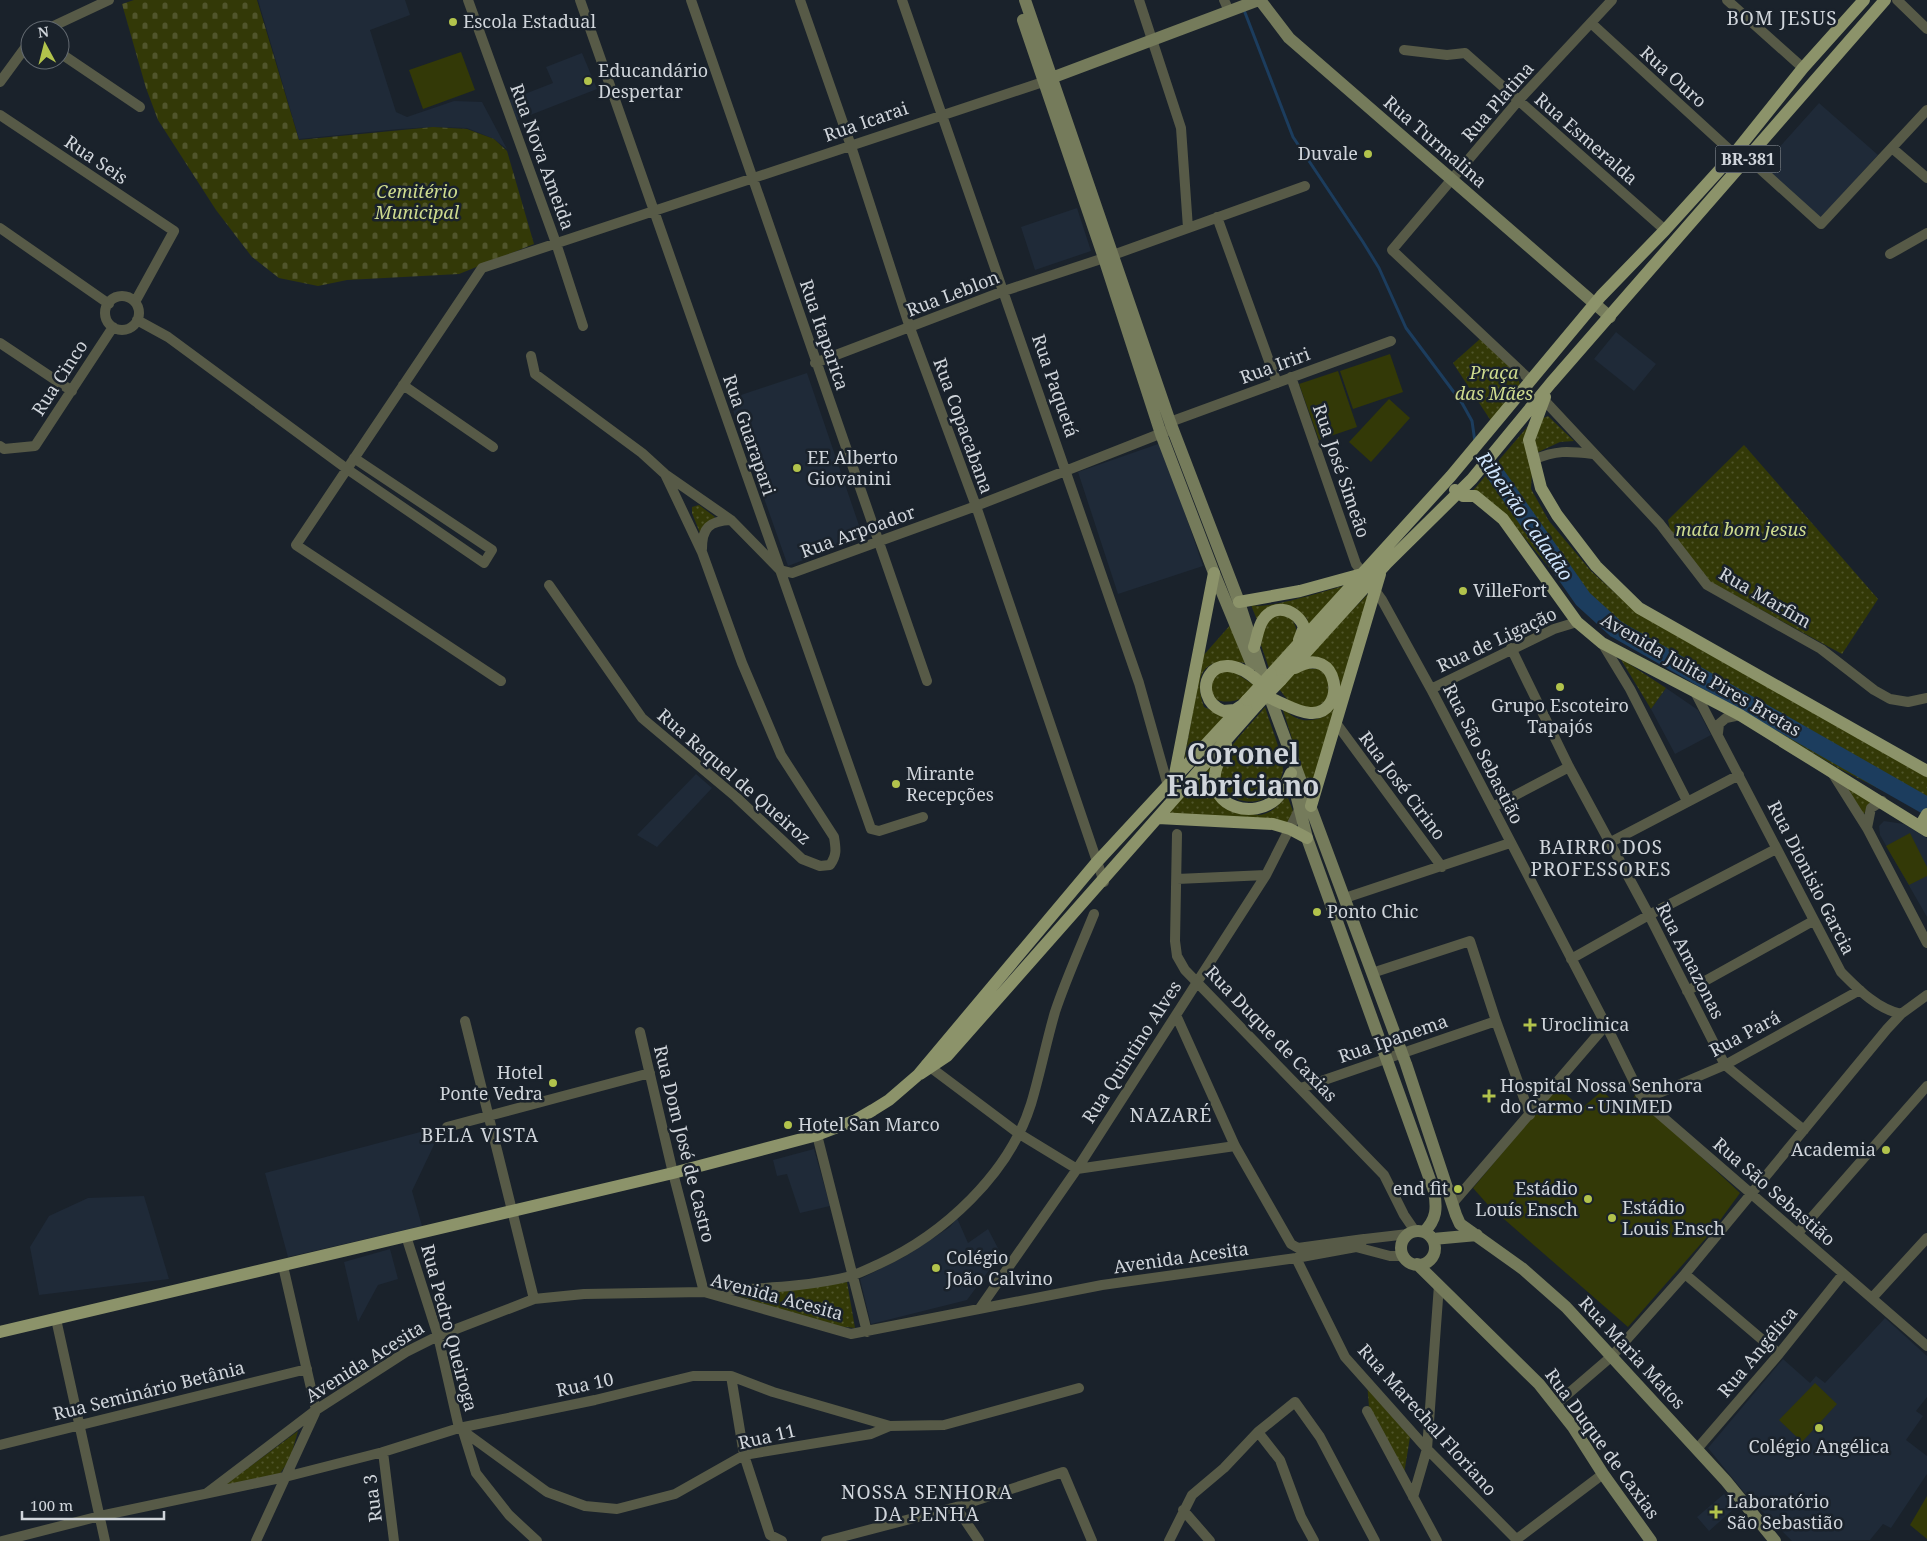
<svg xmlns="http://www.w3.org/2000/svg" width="1927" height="1541" viewBox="0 0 1927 1541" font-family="'Noto Serif',serif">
<defs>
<pattern id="cemetery-stones" width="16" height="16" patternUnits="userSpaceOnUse" patternTransform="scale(1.25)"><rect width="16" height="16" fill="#333907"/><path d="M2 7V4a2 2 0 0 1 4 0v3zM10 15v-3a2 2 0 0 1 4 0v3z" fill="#50552b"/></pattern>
<pattern id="park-dots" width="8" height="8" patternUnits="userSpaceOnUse" patternTransform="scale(1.25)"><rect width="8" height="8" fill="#333907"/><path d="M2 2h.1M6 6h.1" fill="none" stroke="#50552b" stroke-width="1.8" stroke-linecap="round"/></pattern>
</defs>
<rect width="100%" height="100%" fill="#1a222b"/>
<path fill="#1f2a38" d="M 258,0 L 405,0 L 410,15 L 370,30 L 396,112 L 407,117 L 454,101 L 482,102 L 507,149 L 494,139 L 467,128 L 433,127 L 399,129 L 299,139 Z
M 582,53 L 597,89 L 515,121 L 507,101 L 553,83 L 546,67 Z
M 1819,103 L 1878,155 L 1818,221 L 1760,169 Z
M 1077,208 L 1091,251 L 1035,270 L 1021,227 Z
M 1616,332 L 1656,364 L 1634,391 L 1594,359 Z
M 807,373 L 863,537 L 788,566 L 729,399 Z
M 1161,443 L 1203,566 L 1118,594 L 1078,472 Z
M 1666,688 L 1698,710 L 1711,735 L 1675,754 L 1651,709 Z
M 696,774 L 712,788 L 657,847 L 637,835 Z
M 1884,821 L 1904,824 L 1927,838 L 1927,917 L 1880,835 L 1879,826 Z
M 443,1126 L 412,1191 L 422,1226 L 288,1257 L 265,1173 Z
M 814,1149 L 830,1206 L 800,1213 L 787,1174 L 777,1176 L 773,1160 Z
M 144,1196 L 169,1279 L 39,1295 L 30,1247 L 49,1216 L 88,1198 Z
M 957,1218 L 968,1243 L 988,1229 L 1001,1254 L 967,1300 L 871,1324 L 860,1279 L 904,1257 L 950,1227 Z
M 390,1249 L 398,1279 L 378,1285 L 358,1322 L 344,1262 Z
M 1885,1318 L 1927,1356 L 1927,1397 L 1916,1411 L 1923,1416 L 1906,1440 L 1927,1456 L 1927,1474 L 1891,1528 L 1883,1524 L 1870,1540 L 1792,1541 L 1747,1496 L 1708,1448 L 1783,1359 L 1810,1383 L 1816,1376 L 1825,1383 Z
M 1724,1494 L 1736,1507 L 1709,1531 L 1697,1517 Z"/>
<path fill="url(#cemetery-stones)" d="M 134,0 L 257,0 L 299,140 L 433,127 L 467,129 L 494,139 L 507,151 L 534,244 L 459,274 L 347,280 L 318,286 L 279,278 L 252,257 L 216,210 L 158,120 L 146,88 L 122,4 Z"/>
<path fill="url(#park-dots)" d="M 1480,339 L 1517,373 L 1520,385 L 1491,421 L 1453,363 Z
M 1548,416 L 1574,441 L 1560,442 L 1534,454 L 1536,431 L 1541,419 Z
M 1535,418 L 1531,489 L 1549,521 L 1591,571 L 1634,610 L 1927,773 L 1927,813 L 1840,769 L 1611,632 L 1578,602 L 1513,524 L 1470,494 Z
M 1744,445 L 1878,599 L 1842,654 L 1703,578 L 1671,535 L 1668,520 Z
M 699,505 L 715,517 L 700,533 L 692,513 L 692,507 Z
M 1347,585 L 1309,628 L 1307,619 L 1295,608 L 1257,620 L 1251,605 C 1268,610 1327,590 1347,585 Z
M 1372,590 L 1311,798 L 1282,707 C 1295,721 1307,724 1325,716 C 1350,677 1344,675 1305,658 Z
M 1276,613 L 1290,617 C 1308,639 1284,655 1270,671 L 1261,645 L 1262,626 Z
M 1232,623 L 1249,664 C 1212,655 1190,667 1204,707 L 1222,715 L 1232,717 L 1183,768 L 1202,657 Z
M 1620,658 L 1666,688 L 1651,709 Z
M 1228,668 L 1257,687 C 1245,700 1229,706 1212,698 L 1208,678 Z
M 1305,669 L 1320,669 L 1328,678 L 1329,699 L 1314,709 L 1291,704 L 1279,689 L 1292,675 Z
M 1265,707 C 1271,727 1281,749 1283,769 C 1283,773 1281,777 1280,780 C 1267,817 1213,802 1220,768 C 1225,749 1253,722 1265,707 Z
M 1212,763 L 1212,782 C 1238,806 1257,835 1287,795 L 1294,814 L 1288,826 L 1166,813 Z
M 1843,782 L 1873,801 L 1867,807 L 1863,817 Z
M 847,1282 L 855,1328 L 827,1325 L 738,1296 Z
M 1367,1382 L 1411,1431 L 1404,1474 L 1369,1407 Z
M 298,1431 L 290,1459 L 279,1475 L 225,1485 Z"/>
<path fill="#333907" d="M 461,52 L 475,90 L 423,109 L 409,70 Z
M 1390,354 L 1403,392 L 1353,409 L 1340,371 Z
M 1338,371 L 1357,427 L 1319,440 L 1299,384 Z
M 1389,399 L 1410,418 L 1371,462 L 1349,442 Z
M 1910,833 L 1927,867 L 1927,876 L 1909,885 L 1886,846 Z
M 1557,1087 L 1582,1108 L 1602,1091 L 1625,1111 L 1635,1095 L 1740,1193 L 1713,1230 L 1628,1327 L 1489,1206 L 1473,1188 Z
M 1815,1383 L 1837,1404 L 1802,1442 L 1779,1420 Z
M 1927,1496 L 1927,1539 L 1910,1525 Z"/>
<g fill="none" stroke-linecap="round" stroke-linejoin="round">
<path stroke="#1c3d5e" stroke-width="3" d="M 1244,10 L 1293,137 L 1363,242 L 1379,268 L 1406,328 L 1462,403 L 1472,421 L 1475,442
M 1488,464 L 1497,476"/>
<path stroke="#1c3d5e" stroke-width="18" d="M 1497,476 L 1583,599 L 1616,629 L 1927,806"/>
<path stroke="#575a47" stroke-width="10" d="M 468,0 L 556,243 L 583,326
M 580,0 L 871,829 L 879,831 L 923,817
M 691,0 L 927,681
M 800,0 L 851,146 L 910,328 L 976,506 L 1104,882
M 902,0 L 1139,683 L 1168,786
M 1139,0 L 1181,128 L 1188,228
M 1224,0 L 1229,11
M 1727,0 L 1803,68
M 1897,0 L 1927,29
M 1591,23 L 1734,154
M 45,30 L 109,0
M 1404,50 L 1447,55 L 1465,53 L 1665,230
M 60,53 L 140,107
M 0,82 L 30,41
M 0,115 L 174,231 L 135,302
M 1892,148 L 1927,178
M 1748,158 L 1821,224 L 1927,110
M 1217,217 L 1277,383
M 0,228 L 109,304
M 1890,254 L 1927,233
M 1113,255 L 1305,186
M105 313a17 17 0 1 1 34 0a17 17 0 1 1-34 0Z
M 137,320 L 168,337 L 347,469 L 484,563 L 492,550 L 354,458
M 0,343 L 72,391
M 531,356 L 535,374 L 642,453 L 665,474 L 731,520 L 780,570 L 792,573 L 976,506 L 1167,431
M 815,363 L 1004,291 L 1104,258
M 1291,377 L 1356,564 L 1382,600 L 1431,689 L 1606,1025 L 1643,1100 L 1927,1346
M 1530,380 L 1392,250 L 1518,101 L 1612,0
M 403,385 L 493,447
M 1540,402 L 1544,400 L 1660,524 L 1707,585 L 1821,649 L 1874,690 L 1890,699 L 1908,702 L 1927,698
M 1170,422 L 1391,341
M 0,446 L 4,449 L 35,446 L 113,327
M 1533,460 C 1556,450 1568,451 1593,454
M 702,549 C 702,528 709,521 731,520
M 549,585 L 642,718 L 736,797 L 802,859 L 820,866 L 830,865 C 837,855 836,849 834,837 L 781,755 L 742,663 L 702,552 L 665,474
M 1602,643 L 1630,689 L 1687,801
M 1511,648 L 1569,767 L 1649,915 L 1725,1065 L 1804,1130
M 501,681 L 296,545 L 482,268 L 1043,82
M 1431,689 L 1554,629 L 1577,622
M 1694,690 L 1841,972 C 1858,989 1877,1009 1901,1014
M 1336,723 L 1442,867
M 1718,733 L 1719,724 L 1726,718 L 1740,715
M 1833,774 L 1867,828 L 1927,943
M 1493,807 L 1569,767
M 1867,828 L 1871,808 L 1882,801
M 1177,834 L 1175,941 L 1177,956 L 1185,970 L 1384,1175 L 1404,1215 L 1415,1231
M 1609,843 L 1739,775
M 1177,879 L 1266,875
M 1345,898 L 1510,843
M 1571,959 L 1649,915 L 1776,849
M 1372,973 L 1470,941 L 1496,1021 L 1530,1115
M 1687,991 L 1813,921
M 1176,1015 L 1235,1146 L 1291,1244 L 1298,1248 L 1364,1239
M 465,1021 L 534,1299
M 640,1032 L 673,1173 L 704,1292 C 753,1288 804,1288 851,1276 C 860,1273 870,1268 879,1264 C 944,1234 1009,1174 1031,1104 C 1040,1074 1046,1043 1055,1012 C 1066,979 1081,946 1094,914
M 926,1064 L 1018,1133 L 1077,1169 L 1235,1146
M 1301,1088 L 1496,1021
M 1643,1100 L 1725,1065 L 1860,990
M 447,1127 L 650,1073
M 817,1135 L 867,1332
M 1452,1204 L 1606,1025
M 1798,1233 L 1927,1086
M 406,1236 L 438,1336 L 459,1428 L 547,1492 L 585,1506 L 617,1509 L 675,1494 L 744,1455 L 871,1434 L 890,1426 L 944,1425 L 1079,1388
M 1356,1247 L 1390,1256 L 1404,1256
M 1296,1258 L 1345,1357 L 1427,1449 L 1518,1541
M 283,1266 L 316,1410
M 1685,1274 L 1779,1354
M 1872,1298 L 1927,1238
M 980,1308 L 1077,1169 L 1266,875 L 1300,808
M 56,1319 L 105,1541
M 731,1376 L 744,1455 L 770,1535 L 782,1541
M 1555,1405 L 1612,1356 L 1685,1274 L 1887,1029 L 1901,1014 L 1927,995
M 1367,1411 L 1437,1541
M 463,1431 L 476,1473 L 509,1515 L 537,1541
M 1258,1432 L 1280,1460 L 1301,1517 L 1314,1541
M 0,1445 L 307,1369
M 1697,1449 L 1779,1354 L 1843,1274
M 383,1452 L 394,1541
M 207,1493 L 316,1410 L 406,1352 L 438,1336 L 534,1299 L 584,1294 L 704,1292 L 851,1334 L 1102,1285 L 1296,1258 L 1356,1247 L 1365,1239 L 1408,1234
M 1413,1497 L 1427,1449 L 1439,1285
M 956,1507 L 979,1541
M 1183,1510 L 1210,1541
M 1517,1539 L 1603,1474
M 2,1541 L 100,1516 L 285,1477 L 383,1452 L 459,1428 L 595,1400 L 693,1376 L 731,1376 L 773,1392 L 890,1426
M 256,1541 L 315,1413
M 826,1541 L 956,1507 L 1063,1472 L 1092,1541
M 1169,1541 L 1192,1495 L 1224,1468 L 1258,1432 L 1295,1402 L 1320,1437 L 1375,1541"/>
<path stroke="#757b5b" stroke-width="12" d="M 1025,0 L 1170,422 L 1239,602 L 1270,698 L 1406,1064 L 1456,1215 L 1460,1224 L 1523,1269 L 1566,1307 L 1726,1481 L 1775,1541
M 1260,0 L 1289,38 L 1610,317
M 1023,20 L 1104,258 L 1161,434 L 1214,573 L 1252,665
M 1046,80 L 1259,0
M 1292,778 L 1307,838 L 1434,1191 C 1437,1208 1437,1219 1424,1232
M1401 1248a17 17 0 1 1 34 0a17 17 0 1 1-34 0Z
M 1433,1239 L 1477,1235
M 1417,1264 L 1539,1384 L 1573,1427 L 1603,1474 L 1651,1541"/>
<path stroke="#8c936a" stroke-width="12" d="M 1545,397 L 1529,440 L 1541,488 L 1557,515 L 1596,566 L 1639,608 L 1927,771
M 1455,490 L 1463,496 L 1475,496 L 1503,519 L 1577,622 L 1602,643 L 1740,715 L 1927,831
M 1239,602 L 1300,591 L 1362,574
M 1254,647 C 1257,638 1258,627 1263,620 C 1275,602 1297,610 1304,627 L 1299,640
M 1271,674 L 1451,476 L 1601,296 L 1665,230 L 1734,154 L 1803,68 L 1864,0
M 1281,680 L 1387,563 L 1472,479 L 1551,383 L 1885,0
M 1270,698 C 1283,703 1296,712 1310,713 C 1348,716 1340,642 1295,668
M 1241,706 L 1235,710 L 1223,711 C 1188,697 1211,639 1258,681
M 1226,745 C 1223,754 1216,764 1215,774 C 1210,808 1254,819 1276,799 C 1283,793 1287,781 1291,773
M 1174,779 L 1214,573
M 1311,806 L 1380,574
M 1158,818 L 1273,824 L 1290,829 L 1307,838
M 1920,826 L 1927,814
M 920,1074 L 947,1056 L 1257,705
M 0,1332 L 673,1173 L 817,1135 L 856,1120 L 873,1110 L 889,1100 L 918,1075 L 1096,863 L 1247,700"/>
<path stroke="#8c936a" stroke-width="12" d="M 1247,700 L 1271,674
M 1257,705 L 1281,680"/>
</g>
<g fill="#b2c34c" stroke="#1a222b" stroke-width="2">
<circle cx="453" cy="22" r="5"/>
<circle cx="588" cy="81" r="5"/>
<circle cx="1368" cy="154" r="5"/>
<circle cx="797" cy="468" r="5"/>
<circle cx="1463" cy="591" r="5"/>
<circle cx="1560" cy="687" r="5"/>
<circle cx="896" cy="784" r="5"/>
<circle cx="1317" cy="912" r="5"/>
<path d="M1527.5 1017.5h5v5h5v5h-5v5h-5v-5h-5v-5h5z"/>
<circle cx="553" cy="1083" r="5"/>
<path d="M1486.5 1088.5h5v5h5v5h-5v5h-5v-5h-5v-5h5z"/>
<circle cx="788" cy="1125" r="5"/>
<circle cx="1886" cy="1150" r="5"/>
<circle cx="1458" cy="1189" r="5"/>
<circle cx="1588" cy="1199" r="5"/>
<circle cx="1612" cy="1218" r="5"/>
<circle cx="936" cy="1268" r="5"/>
<circle cx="1819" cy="1428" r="5"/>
<path d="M1713.5 1504.5h5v5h5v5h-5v5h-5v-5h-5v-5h5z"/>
</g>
<g text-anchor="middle" stroke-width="5" stroke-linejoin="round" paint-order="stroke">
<rect fill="#1a222b" stroke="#999fa6" stroke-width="1" x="1715.5" y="145.5" width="65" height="27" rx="4"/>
<g font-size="16" font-weight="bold" fill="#d0d5db">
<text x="1748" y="165">BR-381</text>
</g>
<g font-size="18" fill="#d0d5db" stroke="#1a222b" text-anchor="start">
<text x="463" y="28">Escola Estadual</text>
<text x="598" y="77">Educandário<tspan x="598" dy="21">Despertar</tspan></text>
<text x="1358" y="160" text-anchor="end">Duvale</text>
<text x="807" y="464">EE Alberto<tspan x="807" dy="21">Giovanini</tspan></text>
<text x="1473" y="597">VilleFort</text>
<text x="1560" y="712" text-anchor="middle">Grupo Escoteiro<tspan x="1560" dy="21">Tapajós</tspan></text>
<text x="906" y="780">Mirante<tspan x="906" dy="21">Recepções</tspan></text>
<text x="1327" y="918">Ponto Chic</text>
<text x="1541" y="1031">Uroclinica</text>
<text x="543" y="1079" text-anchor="end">Hotel<tspan x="543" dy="21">Ponte Vedra</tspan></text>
<text x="1500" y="1092">Hospital Nossa Senhora<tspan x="1500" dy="21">do Carmo - UNIMED</tspan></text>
<text x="798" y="1131">Hotel San Marco</text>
<text x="1876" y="1156" text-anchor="end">Academia</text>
<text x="1448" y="1195" text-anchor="end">end fit</text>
<text x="1578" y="1195" text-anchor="end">Estádio<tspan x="1578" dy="21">Louís Ensch</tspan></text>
<text x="1622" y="1214">Estádio<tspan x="1622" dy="21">Louis Ensch</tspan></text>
<text x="946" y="1264">Colégio<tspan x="946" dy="21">João Calvino</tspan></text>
<text x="1819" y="1453" text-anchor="middle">Colégio Angélica</text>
<text x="1727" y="1508">Laboratório<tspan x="1727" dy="21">São Sebastião</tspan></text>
</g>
<g font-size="18" fill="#d0d5db" stroke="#1a222b">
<text transform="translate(1673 77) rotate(42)" y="6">Rua Ouro</text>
<text transform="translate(1498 102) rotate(-49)" y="6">Rua Platina</text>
<text transform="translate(866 122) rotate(-19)" y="6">Rua Icarai</text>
<text transform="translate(1586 139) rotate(41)" y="6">Rua Esmeralda</text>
<text transform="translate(1435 142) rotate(41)" y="6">Rua Turmalina</text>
<text transform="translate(542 157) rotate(70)" y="6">Rua Nova Ameida</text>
<text transform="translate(96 160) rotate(34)" y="6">Rua Seis</text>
<text transform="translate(953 294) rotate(-21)" y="6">Rua Leblon</text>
<text transform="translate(824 335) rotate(71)" y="6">Rua Itaparica</text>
<text transform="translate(1275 366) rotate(-20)" y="6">Rua Iriri</text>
<text transform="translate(60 378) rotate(-57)" y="6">Rua Cinco</text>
<text transform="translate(1055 386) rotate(71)" y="6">Rua Paquetá</text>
<text transform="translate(963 426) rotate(70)" y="6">Rua Copacabana</text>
<text transform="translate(749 435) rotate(71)" y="6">Rua Guarapari</text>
<text transform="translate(1341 471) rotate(71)" y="6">Rua José Simeão</text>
<text transform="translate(858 532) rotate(-20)" y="6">Rua Arpoador</text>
<text transform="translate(1765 598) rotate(30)" y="6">Rua Marfim</text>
<text transform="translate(1497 640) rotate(-25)" y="6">Rua de Ligação</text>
<text transform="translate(1701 675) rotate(30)" y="6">Avenida Julita Pires Bretas</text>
<text transform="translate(1483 754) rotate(63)" y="6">Rua São Sebastião</text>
<text transform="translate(734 777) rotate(41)" y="6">Rua Raquel de Queiroz</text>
<text transform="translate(1402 786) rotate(53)" y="6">Rua José Cirino</text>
<text transform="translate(1811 878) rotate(63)" y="6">Rua Dionisio Garcia</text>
<text transform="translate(1690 961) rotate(63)" y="6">Rua Amazonas</text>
<text transform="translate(1271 1034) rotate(46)" y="6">Rua Duque de Caxias</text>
<text transform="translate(1745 1034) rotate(-28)" y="6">Rua Pará</text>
<text transform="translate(1393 1039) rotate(-19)" y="6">Rua Ipanema</text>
<text transform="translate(1132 1052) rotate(-57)" y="6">Rua Quintino Alves</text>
<text transform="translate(684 1144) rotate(76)" y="6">Rua Dom José de Castro</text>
<text transform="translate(1774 1192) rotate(41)" y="6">Rua São Sebastião</text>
<text transform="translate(1181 1258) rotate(-8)" y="6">Avenida Acesita</text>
<text transform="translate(777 1297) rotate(15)" y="6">Avenida Acesita</text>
<text transform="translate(449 1328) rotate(75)" y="6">Rua Pedro Queiroga</text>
<text transform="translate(1758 1352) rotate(-50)" y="6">Rua Angélica</text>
<text transform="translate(1632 1353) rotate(47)" y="6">Rua Maria Matos</text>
<text transform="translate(365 1362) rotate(-32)" y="6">Avenida Acesita</text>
<text transform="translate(585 1385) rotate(-12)" y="6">Rua 10</text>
<text transform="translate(149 1391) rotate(-14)" y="6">Rua Seminário Betânia</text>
<text transform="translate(1427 1420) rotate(48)" y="6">Rua Marechal Floriano</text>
<text transform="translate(767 1437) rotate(-13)" y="6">Rua 11</text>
<text transform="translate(1602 1444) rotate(54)" y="6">Rua Duque de Caxias</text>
<text transform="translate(373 1498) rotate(-97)" y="6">Rua 3</text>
</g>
<g font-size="18" font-style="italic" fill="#cdda8e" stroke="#1a222b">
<text x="417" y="198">Cemitério<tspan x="417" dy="21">Municipal</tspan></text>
<text x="1494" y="379">Praça<tspan x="1494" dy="21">das Mães</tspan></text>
<text x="1741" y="536">mata bom jesus</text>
</g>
<g font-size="19" letter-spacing="1" fill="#d0d5db" stroke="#1a222b">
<text x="1782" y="25">BOM JESUS</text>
<text x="1601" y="854">BAIRRO DOS<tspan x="1601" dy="22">PROFESSORES</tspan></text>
<text x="1171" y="1122">NAZARÉ</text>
<text x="480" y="1142">BELA VISTA</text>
<text x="927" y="1499">NOSSA SENHORA<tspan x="927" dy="22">DA PENHA</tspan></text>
</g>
<g font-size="19" font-style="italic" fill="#d0e6fd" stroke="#1a222b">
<text transform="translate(1525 516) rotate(55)" y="7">Ribeirão Caladão</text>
</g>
<g font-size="28" font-weight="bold" fill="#d0d5db" stroke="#1a222b">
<text x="1243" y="764">Coronel<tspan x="1243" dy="32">Fabriciano</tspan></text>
</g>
</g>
<g transform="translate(45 45) rotate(353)"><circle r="24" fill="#1a222b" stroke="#636a71"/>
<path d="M0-4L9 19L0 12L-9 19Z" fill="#b2c34c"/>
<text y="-8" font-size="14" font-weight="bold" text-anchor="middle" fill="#d0d5db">N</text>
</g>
<path d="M22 1511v8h142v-8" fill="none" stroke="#d0d5db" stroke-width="2.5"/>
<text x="30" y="1511" font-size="15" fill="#d0d5db" stroke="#1a222b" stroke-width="4" paint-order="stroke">100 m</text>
</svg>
